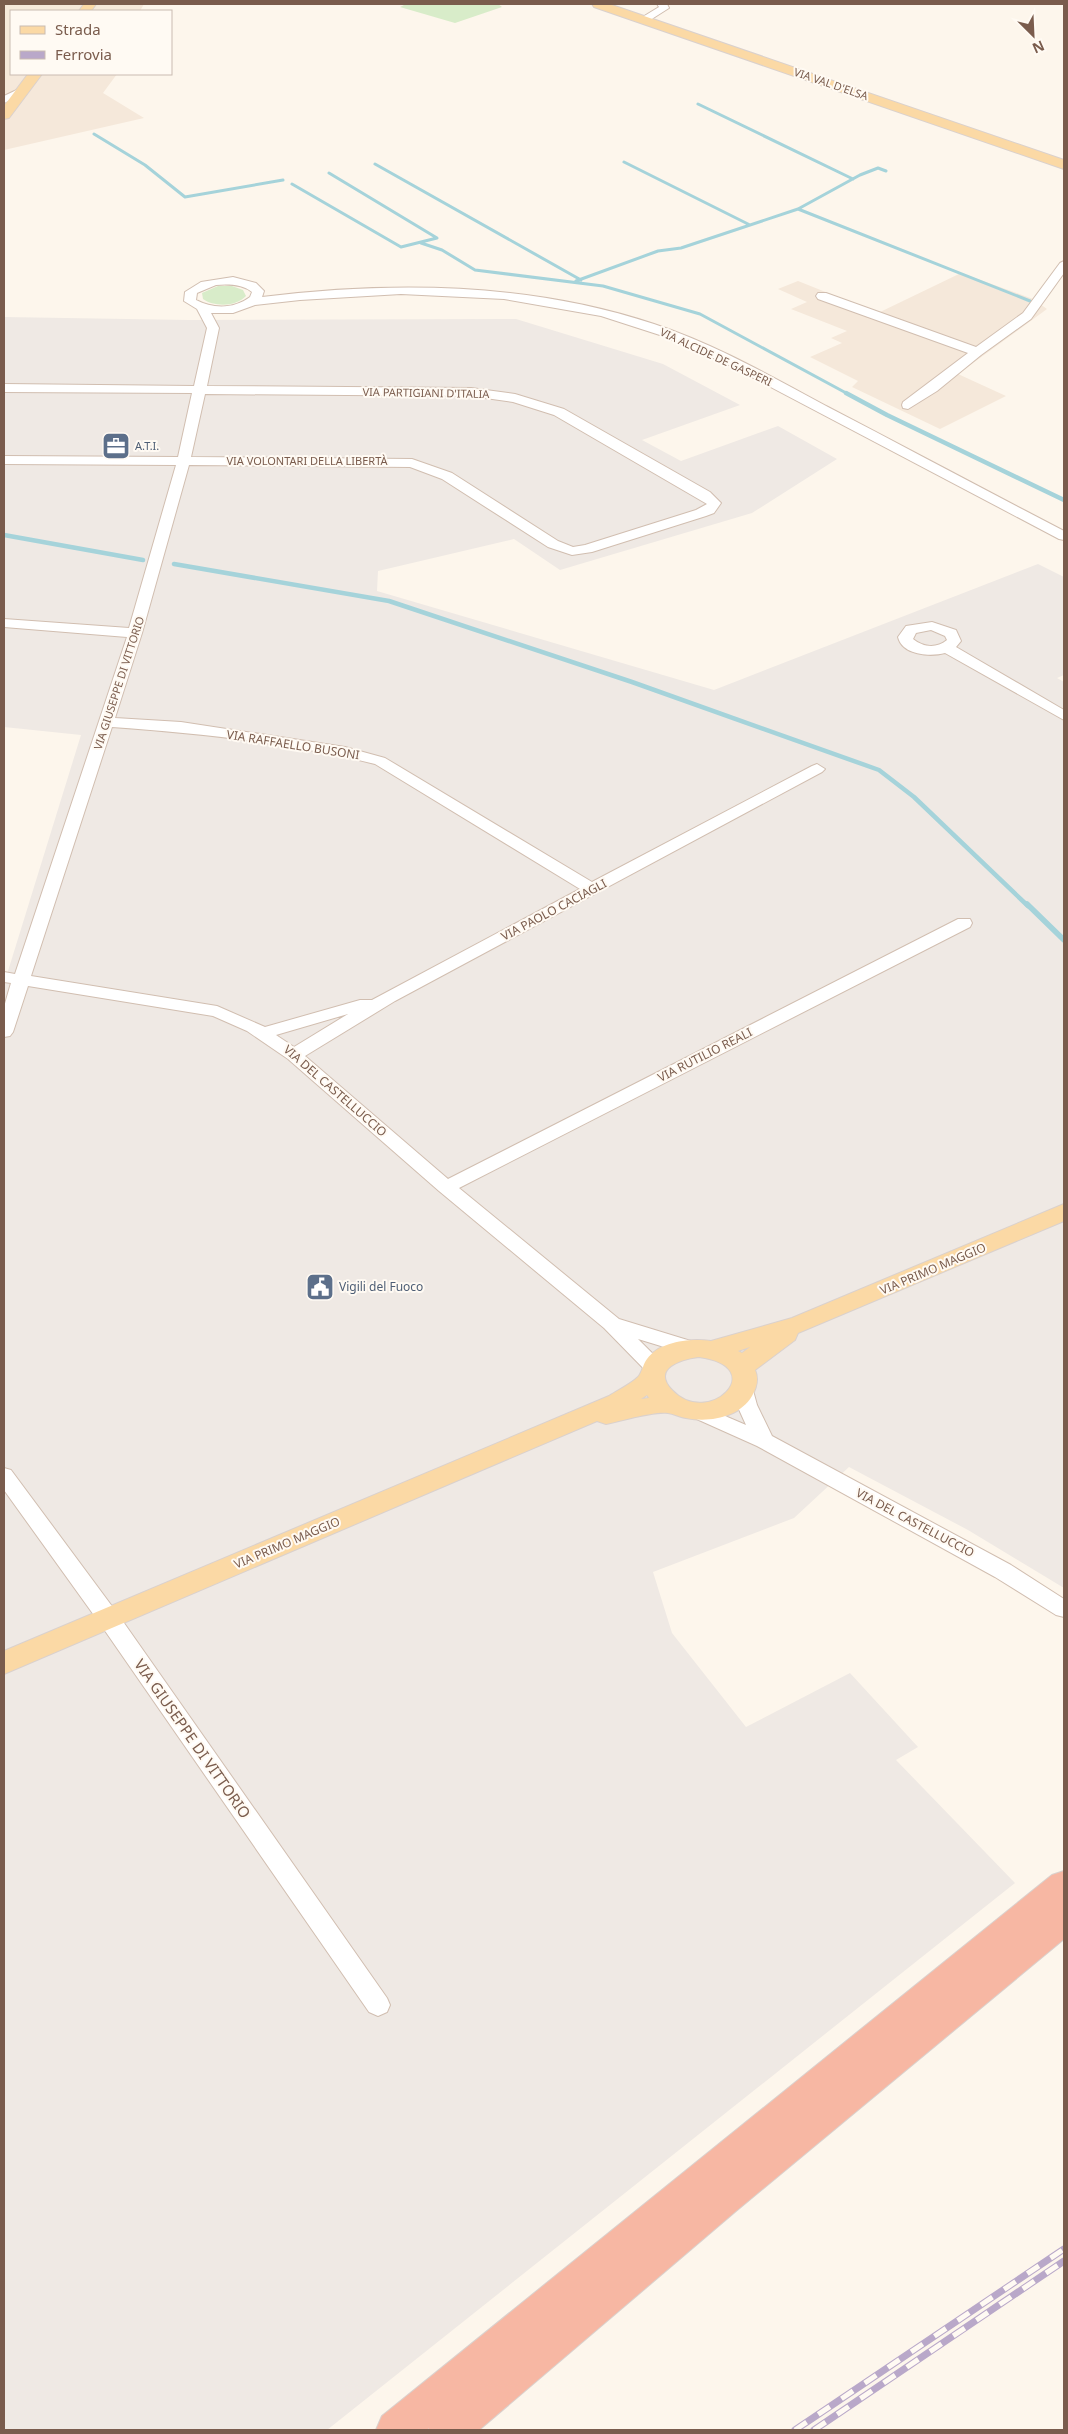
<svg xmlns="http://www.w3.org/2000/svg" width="1068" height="2434" viewBox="0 0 1068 2434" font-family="'Noto Sans',sans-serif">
<rect width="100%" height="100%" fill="#fdf6ec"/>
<path fill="#f5e8da" d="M 4,4 L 144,4 L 140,11 L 11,11 L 11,74 L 117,74 L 103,93 L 144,118 L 4,150 Z
M 961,273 L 1033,299 L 1047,309 L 958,374 L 1006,396 L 940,429 L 852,387 L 858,381 L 810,357 L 842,343 L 831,338 L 847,331 L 791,309 L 807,302 L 778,289 L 798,281 L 878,313 Z"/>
<path fill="#efe9e4" d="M 4,317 L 189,320 L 516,319 L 663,364 L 740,405 L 642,440 L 681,461 L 778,426 L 837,459 L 752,513 L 560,570 L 514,539 L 378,571 L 377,591 L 714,690 L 1038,564 L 1064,577 L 1064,675 L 1057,678 L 1064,682 L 1064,1588 L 968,1530 L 849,1467 L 794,1518 L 653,1572 L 672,1633 L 746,1727 L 850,1673 L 918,1747 L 896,1760 L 1015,1883 L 327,2430 L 4,2430 L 4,984 L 81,735 L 4,727 Z"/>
<path fill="#d8ecc9" d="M 406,4 L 498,4 L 502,7 L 455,23 L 400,7 Z
M 218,286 L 232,286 L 243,290 L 246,296 C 236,307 214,307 203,299 L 202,293 Z"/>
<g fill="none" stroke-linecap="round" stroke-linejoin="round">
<path stroke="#a5d3da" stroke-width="3" d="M 698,104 L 853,179
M 94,134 L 145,165 L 185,197 L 283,180
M 624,162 L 750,225
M 375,164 L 581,280
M 292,184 L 401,247 L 437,238 L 329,173
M 798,209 L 1030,301
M 421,243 L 442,250 L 475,270 L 603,286 L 700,314 L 848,394
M 576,281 L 658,251 L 681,248 L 798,209 L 860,175 L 878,168 L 886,171"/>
<path stroke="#a5d3da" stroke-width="4.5" d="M 846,393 L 887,415 L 1064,500
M 4,535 L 143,560
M 174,564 L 389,601 L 632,682 L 879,770 L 914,797 L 1028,906"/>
<path stroke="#a5d3da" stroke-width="5.5" d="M 1027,904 L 1064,940"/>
<defs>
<path id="minor" d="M 657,4 L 667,4 L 669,8 L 647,22 L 641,22 L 641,18 L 659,7 Z
M 21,88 L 26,91 L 25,93 L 4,103 L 4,96 Z
M 1064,261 L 1064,273 L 1031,319 L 981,355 L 937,391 L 908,409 L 903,408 L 902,405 L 903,402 L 968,353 L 818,299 L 816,296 L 818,293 L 826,293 L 976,347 L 1023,313 L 1060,263 Z
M 233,277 L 256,283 L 264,291 L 262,297 C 392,281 528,282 654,324 C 715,344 772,377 828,407 C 907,448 985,490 1064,531 L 1064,540 L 1059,539 L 729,365 L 666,337 L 601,316 L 504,299 L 401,294 L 300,300 L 255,305 L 233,313 L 211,313 L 219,328 L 207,386 L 471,388 L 515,394 L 564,409 L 710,492 L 721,503 L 714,513 L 706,516 L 592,552 L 572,555 L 548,547 L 442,479 L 410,467 L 189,465 L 142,633 L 115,718 L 181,722 L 345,747 L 385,758 L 592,882 L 812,766 L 817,764 L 825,769 L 822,772 L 395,1001 L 305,1056 L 448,1179 L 958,919 L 970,919 L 972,923 L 970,927 L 459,1188 L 619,1319 L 694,1342 L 697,1347 L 694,1352 L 687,1354 L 638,1339 L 662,1363 L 665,1368 L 662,1373 L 655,1375 L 648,1373 L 604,1328 L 439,1191 L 288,1059 L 247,1031 L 213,1016 L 28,986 L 13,1032 L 10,1036 L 4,1037 L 4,1007 L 11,983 L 4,982 L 4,972 L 15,974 L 127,637 L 4,627 L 4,619 L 129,628 L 176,465 L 4,464 L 4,456 L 178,457 L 192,393 L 4,392 L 4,384 L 194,386 L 207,328 L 197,309 L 184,301 L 185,292 L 201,282 ZM 216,285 C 228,284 242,284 252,292 L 250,297 C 234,309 213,309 196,300 L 197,293 ZM 205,394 L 471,396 L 513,402 L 554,415 L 707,504 L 696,510 L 585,545 L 573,547 L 558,541 L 452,473 L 412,459 L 191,457 ZM 112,727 C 197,733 292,743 375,764 L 580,889 L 372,1000 L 360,1000 L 265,1027 L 217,1006 L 31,976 ZM 348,1014 L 294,1047 L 276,1035 Z
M 932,622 L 956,630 L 961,641 L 956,647 L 1064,710 L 1064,720 L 945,653 C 930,657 902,655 898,637 L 906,626 ZM 931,630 L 945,636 L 947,640 C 936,649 923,647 913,639 L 916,633 Z
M 744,1381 L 751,1383 L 757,1405 L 772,1436 L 1011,1565 L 1064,1599 L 1064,1617 L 1056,1615 L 995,1577 L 757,1446 L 690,1416 L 687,1411 L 690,1406 L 697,1404 L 746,1425 L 737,1405 L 734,1388 L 737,1383 Z
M 4,1468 L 11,1470 L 117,1613 L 387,1998 L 390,2005 L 387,2012 L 378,2016 L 369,2012 L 101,1625 L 4,1490 Z"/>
<path id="major" d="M 84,4 L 96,4 L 91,11 L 79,11 Z
M 592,4 L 609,4 L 1064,160 L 1064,169 L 594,7 Z
M 28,74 L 42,74 L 9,118 L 4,119 L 4,106 Z
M 1064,1204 L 1064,1221 L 798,1333 L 795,1340 L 755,1370 C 759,1379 757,1387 752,1396 C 740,1417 709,1423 686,1418 C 680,1417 674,1414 668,1413 C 654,1411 621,1421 606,1424 L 597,1421 L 4,1674 L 4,1651 L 609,1396 C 618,1390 631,1384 638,1377 C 642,1373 643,1364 647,1359 C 660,1341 691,1338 711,1341 L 792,1318 ZM 750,1347 L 742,1353 L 738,1351 ZM 699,1357 C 772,1367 708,1429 672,1390 C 651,1368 682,1359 699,1357 ZM 647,1395 L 649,1398 L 641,1399 Z"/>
<path id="highway" d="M 1064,1871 L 1064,1939 L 736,2211 L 479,2430 L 429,2430 L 429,2428 L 427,2430 L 376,2430 L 382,2416 L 1052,1875 Z"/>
</defs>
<use href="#minor" stroke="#d1beb0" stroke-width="2"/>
<use href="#major" stroke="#dad1cd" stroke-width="2"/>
<use href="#highway" stroke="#dad1cd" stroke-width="2"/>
<use href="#minor" fill="#fff" fill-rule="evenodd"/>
<use href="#major" fill="#fbd9a5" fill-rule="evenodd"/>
<use href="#highway" fill="#f7b7a3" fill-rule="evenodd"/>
<defs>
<path id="rail" d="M 795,2430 L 1064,2249
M 814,2430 L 1064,2261"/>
</defs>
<use href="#rail" stroke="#b9a8c9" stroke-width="7"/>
<use href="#rail" stroke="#fffaf3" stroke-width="5" stroke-dasharray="14" stroke-linecap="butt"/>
</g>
<defs>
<symbol id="office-square" viewBox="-11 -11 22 22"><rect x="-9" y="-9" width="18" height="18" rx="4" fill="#5c6f8a" stroke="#fffaf3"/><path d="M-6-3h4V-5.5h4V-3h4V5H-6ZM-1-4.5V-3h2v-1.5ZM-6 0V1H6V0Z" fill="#fff"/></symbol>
<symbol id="civic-square" viewBox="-11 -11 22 22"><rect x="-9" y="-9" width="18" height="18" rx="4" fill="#5c6f8a" stroke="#fffaf3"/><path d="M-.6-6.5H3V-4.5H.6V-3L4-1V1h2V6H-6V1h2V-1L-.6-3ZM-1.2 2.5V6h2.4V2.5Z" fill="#fff"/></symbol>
</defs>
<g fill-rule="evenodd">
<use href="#office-square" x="100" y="430" width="32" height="32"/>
<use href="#civic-square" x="304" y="1271" width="32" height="32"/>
</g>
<g text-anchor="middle" stroke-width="4" stroke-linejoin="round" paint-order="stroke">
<g font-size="11" fill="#7a5c4d" stroke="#fffaf3">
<text transform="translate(831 84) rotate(19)" y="4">VIA VAL D'ELSA</text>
<text transform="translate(716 357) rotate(25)" y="4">VIA ALCIDE DE GASPERI</text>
<text transform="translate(426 393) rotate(1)" y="4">VIA PARTIGIANI D'ITALIA</text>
<text x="307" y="465">VIA VOLONTARI DELLA LIBERTÀ</text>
<text transform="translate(119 683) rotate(-72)" y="4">VIA GIUSEPPE DI VITTORIO</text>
</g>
<g font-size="11" fill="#4e5e75" stroke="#fffaf3" text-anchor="start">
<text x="135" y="450">A.T.I.</text>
</g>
<g font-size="12" fill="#7a5c4d" stroke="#fffaf3">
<text transform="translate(293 745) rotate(9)" y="4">VIA RAFFAELLO BUSONI</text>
<text transform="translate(554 910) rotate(-28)" y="4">VIA PAOLO CACIAGLI</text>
<text transform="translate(705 1055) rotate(-27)" y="4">VIA RUTILIO REALI</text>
<text transform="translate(335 1091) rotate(41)" y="4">VIA DEL CASTELLUCCIO</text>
<text transform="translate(933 1269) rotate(-23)" y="4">VIA PRIMO MAGGIO</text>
<text transform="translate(915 1523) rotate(28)" y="4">VIA DEL CASTELLUCCIO</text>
<text transform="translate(287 1543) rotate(-23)" y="4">VIA PRIMO MAGGIO</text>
</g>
<g font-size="12" fill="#4e5e75" stroke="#fffaf3" text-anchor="start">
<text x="339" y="1291">Vigili del Fuoco</text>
</g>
<g font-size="15" fill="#7a5c4d" stroke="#fffaf3">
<text transform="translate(192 1739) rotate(55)" y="5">VIA GIUSEPPE DI VITTORIO</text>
</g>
</g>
<rect width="1068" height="2434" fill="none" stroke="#7a5c4d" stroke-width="10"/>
<rect x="10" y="10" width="162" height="65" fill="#fffaf3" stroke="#cabbb1"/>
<rect x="20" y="26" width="25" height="8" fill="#fbd9a5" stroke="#cabbb1"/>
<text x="55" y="35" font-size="15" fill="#7a5c4d">Strada</text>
<rect x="20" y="51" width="25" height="8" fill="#b9a8c9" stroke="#cabbb1"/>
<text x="55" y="60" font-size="15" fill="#7a5c4d">Ferrovia</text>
<g transform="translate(1033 35) rotate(156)" stroke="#fffaf3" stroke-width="4" paint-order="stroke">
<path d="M0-4L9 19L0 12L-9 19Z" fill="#7a5c4d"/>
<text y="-8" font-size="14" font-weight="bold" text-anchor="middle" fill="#7a5c4d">N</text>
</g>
</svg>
